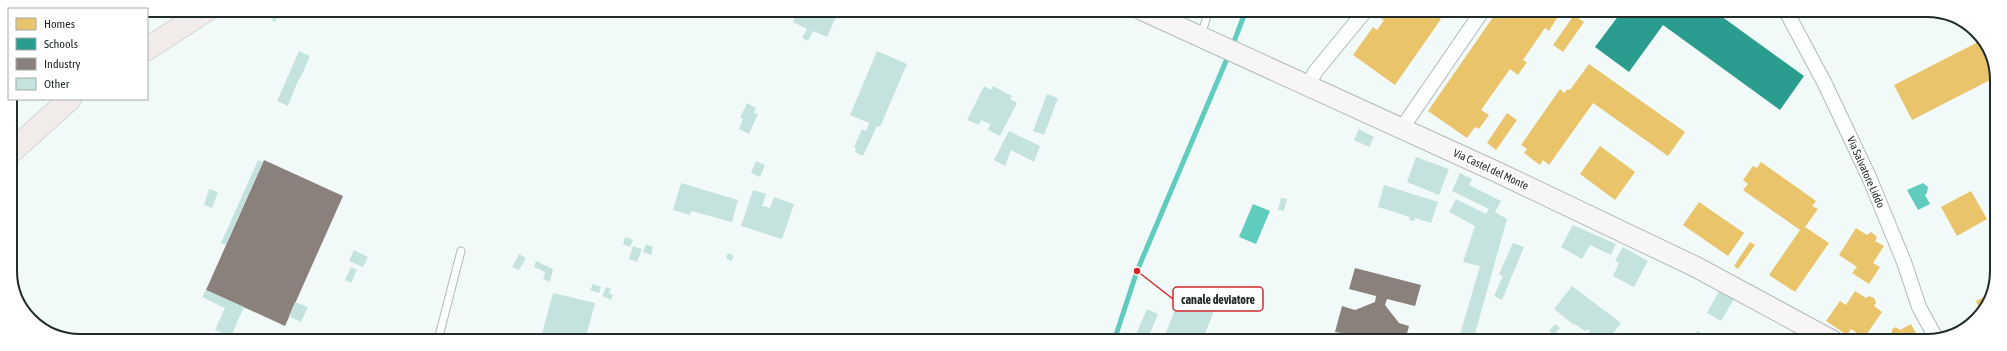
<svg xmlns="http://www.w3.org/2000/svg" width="2007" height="351" viewBox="0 0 2007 351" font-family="'Asap Condensed',sans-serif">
<rect width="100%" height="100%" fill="#f2faf9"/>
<path fill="#60ccbe" d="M 1923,183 L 1928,187 L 1927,193 L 1925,195 L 1930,204 L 1918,210 L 1907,190 Z
M 1253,204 L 1270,211 L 1256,244 L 1239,237 Z"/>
<path fill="#e9c46a" d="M 1384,10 L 1430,10 L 1441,19 L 1395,85 L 1353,55 L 1373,27 L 1377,30 L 1384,20 L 1379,17 Z
M 1498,10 L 1551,11 L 1549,12 L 1557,18 L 1549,31 L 1545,28 L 1523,60 L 1527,62 L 1518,75 L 1510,69 L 1481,110 L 1489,115 L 1479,129 L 1475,127 L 1467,138 L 1428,111 Z
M 1574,15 L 1584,22 L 1563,52 L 1553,45 Z
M 1982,40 L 1996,66 L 1996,77 L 1912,120 L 1894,85 Z
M 1589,64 L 1685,132 L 1668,156 L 1593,103 L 1549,165 L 1543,160 L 1540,165 L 1524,153 L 1527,149 L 1521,145 L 1560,89 L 1564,93 L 1568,89 L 1570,90 Z
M 1507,113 L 1517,120 L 1496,150 L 1487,143 Z
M 1600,146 L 1635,172 L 1615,200 L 1580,174 Z
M 1761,162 L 1816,201 L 1812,206 L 1818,209 L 1805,227 L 1829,243 L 1795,292 L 1769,275 L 1800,230 L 1743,190 L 1748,184 L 1743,180 L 1753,166 L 1757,168 Z
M 1971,191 L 1987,219 L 1957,236 L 1941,207 Z
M 1699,202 L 1744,233 L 1728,256 L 1683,225 Z
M 1856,228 L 1867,235 L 1871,232 L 1875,235 L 1877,238 L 1875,241 L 1884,246 L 1873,263 L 1880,267 L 1869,284 L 1852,273 L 1857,267 L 1839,255 Z
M 1750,242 L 1755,245 L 1738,269 L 1734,266 Z
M 1855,291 L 1866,298 L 1869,296 L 1874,298 L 1876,303 L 1874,306 L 1882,312 L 1864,338 L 1851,329 L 1847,335 L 1826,321 L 1840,301 L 1846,305 Z
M 1988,295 L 1986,299 L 1980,310 L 1976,301 Z
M 1911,324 L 1920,341 L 1883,341 L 1882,339 L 1892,334 L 1892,329 L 1896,327 L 1900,330 Z"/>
<path fill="#2a9d8f" d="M 1622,11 L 1714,11 L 1804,76 L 1780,110 L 1663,25 L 1629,72 L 1595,47 Z"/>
<path fill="#8a817c" d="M 264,160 L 343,196 L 285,326 L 206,290 Z
M 1355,268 L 1421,285 L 1415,306 L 1387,299 L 1385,305 L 1399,323 L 1409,326 L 1405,341 L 1339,341 L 1341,333 L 1335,332 L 1342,306 L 1355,310 L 1375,302 L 1376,296 L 1349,289 Z"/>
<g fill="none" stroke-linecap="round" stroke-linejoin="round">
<path stroke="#60ccbe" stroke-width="5" d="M 1232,47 L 1246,10
M 1114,341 L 1137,271 L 1229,54"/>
</g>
<path fill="#c5e3de" d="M 276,10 L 280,10 L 275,22 L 272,21 Z
M 798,10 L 837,10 L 834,16 L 836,17 L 827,37 L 813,31 L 808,41 L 802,38 L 807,29 L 793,22 Z
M 299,51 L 310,56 L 300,79 L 299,78 L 288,106 L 277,101 Z
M 877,51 L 907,64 L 880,127 L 877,126 L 863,156 L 855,152 L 856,148 L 854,147 L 862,129 L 866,131 L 869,123 L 850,115 Z
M 984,86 L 991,90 L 993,86 L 1012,96 L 1010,99 L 1017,103 L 1000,136 L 988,130 L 990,124 L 981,120 L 979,125 L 967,120 Z
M 1047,94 L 1058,98 L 1044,135 L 1033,131 Z
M 747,103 L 756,108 L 754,113 L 758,114 L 749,134 L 739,129 L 743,119 L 740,118 Z
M 1359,129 L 1374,137 L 1369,147 L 1354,140 Z
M 1009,131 L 1040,146 L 1034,162 L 1011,150 L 1005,166 L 994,160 Z
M 1416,157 L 1449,169 L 1439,195 L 1407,182 Z
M 258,160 L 263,162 L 226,245 L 221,243 Z
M 756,161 L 765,165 L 760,177 L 751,173 Z
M 1460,173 L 1472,179 L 1469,185 L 1501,201 L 1495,212 L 1507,219 L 1473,341 L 1458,341 L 1480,266 L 1463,262 L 1475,226 L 1449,212 L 1456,199 L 1486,214 L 1489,209 L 1452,191 Z
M 681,183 L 738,200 L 732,222 L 691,211 L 690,215 L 673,210 Z
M 1384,185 L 1438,202 L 1431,223 L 1415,218 L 1414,221 L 1409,220 L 1410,217 L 1378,207 Z
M 209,189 L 218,192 L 212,208 L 204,205 Z
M 753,190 L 766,194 L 762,206 L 770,208 L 774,197 L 794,204 L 782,239 L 741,226 Z
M 1281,198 L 1287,199 L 1284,211 L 1278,210 Z
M 1573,225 L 1616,244 L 1611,255 L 1590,245 L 1582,259 L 1561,247 Z
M 625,237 L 633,240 L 630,247 L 623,244 Z
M 1513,243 L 1524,247 L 1502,300 L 1494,296 L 1503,276 L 1499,274 Z
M 646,244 L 653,247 L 651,255 L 643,252 Z
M 633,246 L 642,249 L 637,262 L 629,259 Z
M 1623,247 L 1648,261 L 1634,287 L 1613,276 L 1619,263 L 1615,261 Z
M 354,250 L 368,257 L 363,267 L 349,261 Z
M 728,253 L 734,256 L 731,261 L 726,258 Z
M 519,254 L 526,258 L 519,270 L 512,267 Z
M 536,261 L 553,269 L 550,282 L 543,279 L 545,272 L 534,267 Z
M 351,267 L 357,270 L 351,283 L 345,280 Z
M 593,284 L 601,287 L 599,293 L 590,290 Z
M 1572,286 L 1621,323 L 1607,341 L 1583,341 L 1590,331 L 1587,329 L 1585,331 L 1575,324 L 1574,325 L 1554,309 Z
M 606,287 L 611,289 L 609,293 L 613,295 L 611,300 L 602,296 Z
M 206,290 L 244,307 L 231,336 L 215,330 L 225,308 L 202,297 Z
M 1719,291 L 1734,299 L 1721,321 L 1707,313 Z
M 553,293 L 595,303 L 585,341 L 540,341 Z
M 1180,297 L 1214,311 L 1202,341 L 1179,341 L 1165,335 Z
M 295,302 L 308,307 L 301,322 L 289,316 Z
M 1147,309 L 1158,314 L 1147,341 L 1133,341 Z
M 1555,324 L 1560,328 L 1554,335 L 1549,331 Z
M 1697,331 L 1716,341 L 1691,341 Z"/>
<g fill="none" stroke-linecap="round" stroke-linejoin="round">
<defs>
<path id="lane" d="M 1201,35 L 1209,10
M 438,340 L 461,251"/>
<path id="street" d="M 1786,11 L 1825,84 L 1869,177 L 1904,262 L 1919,307 L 1936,338
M 1308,86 L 1315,72 L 1366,10
M 1402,128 L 1483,10"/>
<path id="secondary" d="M 1142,10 L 1497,172 L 1696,267 L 1833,341"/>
<path id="primary" d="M 147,49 L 207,10
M 11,152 L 70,99"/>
</defs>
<use href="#lane" stroke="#b2bab9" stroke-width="9"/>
<use href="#street" stroke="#b2bab9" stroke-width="16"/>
<use href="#secondary" stroke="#b2bab9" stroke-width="22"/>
<use href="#primary" stroke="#d2d7d6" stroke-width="24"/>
<use href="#lane" stroke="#fdfefe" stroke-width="7"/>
<use href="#street" stroke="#fdfefe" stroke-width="14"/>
<use href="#secondary" stroke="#f7f6f4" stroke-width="20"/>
<use href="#primary" stroke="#f1ece9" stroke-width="22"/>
</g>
<g text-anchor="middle" stroke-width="4" stroke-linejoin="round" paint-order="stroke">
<g font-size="11" fill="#212b29" stroke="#fff">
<text transform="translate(1491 169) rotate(25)" y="4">Via Castel del Monte</text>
<text transform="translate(1866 172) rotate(66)" y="4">Via Salvatore Liddo</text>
</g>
</g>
<path d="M0 0H2007V351H0ZM80 17H1927A63 63 0 0 1 1990 80V271A63 63 0 0 1 1927 334H80A63 63 0 0 1 17 271V80A63 63 0 0 1 80 17Z" fill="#fff" fill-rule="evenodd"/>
<path fill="none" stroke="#212b29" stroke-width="2" d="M80 17H1927A63 63 0 0 1 1990 80V271A63 63 0 0 1 1927 334H80A63 63 0 0 1 17 271V80A63 63 0 0 1 80 17Z"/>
<path fill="none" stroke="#d62828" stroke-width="1.5" d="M1137 271L1173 299"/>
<circle fill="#d62828" stroke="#fff" stroke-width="1.5" cx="1137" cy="271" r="4"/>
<rect fill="#fff" stroke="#d62828" stroke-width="1.5" x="1173" y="287" width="90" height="24" rx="4"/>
<g font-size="12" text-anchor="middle" font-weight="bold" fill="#212b29">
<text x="1218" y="304">canale deviatore</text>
</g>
<rect x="8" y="8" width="140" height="92" fill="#ffffff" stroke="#a6aaa9"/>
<rect x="16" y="18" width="20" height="12" fill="#e9c46a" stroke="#a6aaa9"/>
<text x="44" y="28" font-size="12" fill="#212b29">Homes</text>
<rect x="16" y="38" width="20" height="12" fill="#2a9d8f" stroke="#a6aaa9"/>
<text x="44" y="48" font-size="12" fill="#212b29">Schools</text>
<rect x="16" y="58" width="20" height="12" fill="#8a817c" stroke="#a6aaa9"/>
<text x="44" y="68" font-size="12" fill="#212b29">Industry</text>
<rect x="16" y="78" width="20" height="12" fill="#c5e3de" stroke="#a6aaa9"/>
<text x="44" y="88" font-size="12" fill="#212b29">Other</text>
</svg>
